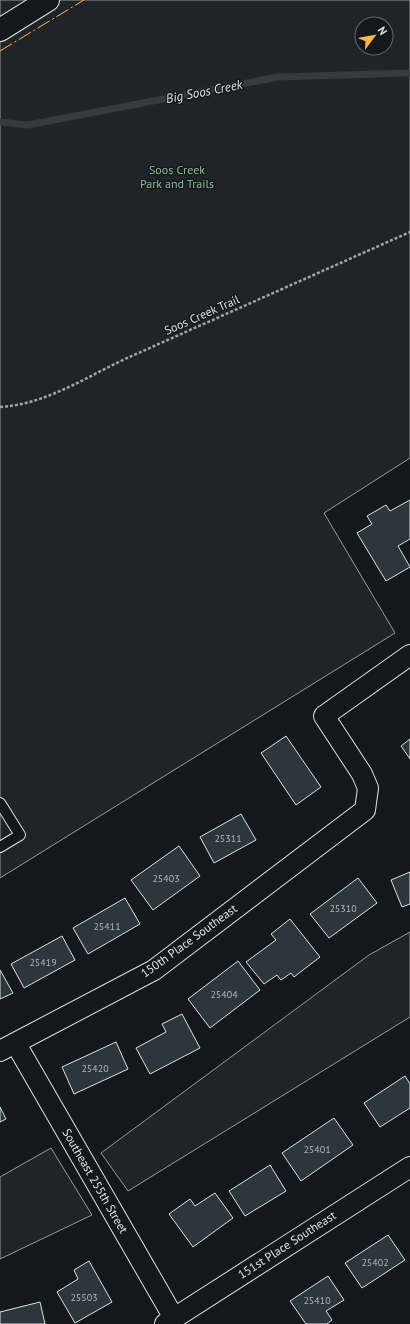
<svg xmlns="http://www.w3.org/2000/svg" width="410" height="1324" viewBox="0 0 410 1324" font-family="'PT Sans',sans-serif">
<rect width="100%" height="100%" fill="#14181c"/>
<path fill="#202428" stroke="#939e99" fill-rule="evenodd" d="M 0,0 L 410,0 L 410,458 L 324,513 L 395,633 L 0,878 ZM 362,24 L 386,24 L 386,48 L 362,48 Z
M 410,932 L 410,1017 L 128,1191 L 101,1153 L 369,955 Z
M 51,1148 L 92,1215 L 0,1259 L 0,1177 Z"/>
<g fill="none" stroke-linecap="round" stroke-linejoin="round">
<path stroke="#363b3e" stroke-width="7" d="M 0,122 L 28,125 L 278,77 L 410,73"/>
</g>
<path fill="#2c363c" stroke="#d8e6dc" d="M 410,500 L 410,539 L 398,546 L 410,567 L 386,581 L 357,533 L 372,524 L 367,516 L 386,505 L 390,511 Z
M 286,736 L 321,787 L 296,805 L 261,753 Z
M 410,739 L 410,759 L 401,746 Z
M 241,814 L 256,840 L 214,863 L 200,837 Z
M 179,846 L 200,876 L 153,910 L 131,880 Z
M 410,872 L 410,904 L 402,907 L 391,880 Z
M 358,878 L 377,903 L 329,938 L 310,914 Z
M 125,898 L 140,924 L 88,954 L 73,928 Z
M 290,919 L 320,957 L 294,977 L 291,973 L 281,980 L 277,975 L 264,984 L 246,962 L 276,940 L 271,934 Z
M 62,936 L 75,960 L 24,988 L 11,964 Z
M 238,961 L 260,990 L 210,1028 L 188,999 Z
M 0,970 L 13,993 L 0,999 Z
M 182,1014 L 200,1048 L 150,1074 L 136,1048 L 166,1032 L 162,1024 Z
M 116,1042 L 128,1069 L 74,1094 L 62,1067 Z
M 405,1076 L 410,1084 L 410,1108 L 380,1127 L 364,1103 Z
M 0,1107 L 6,1119 L 0,1122 Z
M 334,1118 L 353,1145 L 301,1181 L 282,1153 Z
M 270,1165 L 286,1191 L 245,1216 L 229,1191 Z
M 215,1193 L 233,1218 L 193,1247 L 169,1214 L 190,1199 L 195,1206 Z
M 388,1235 L 405,1260 L 362,1288 L 345,1263 Z
M 89,1261 L 112,1302 L 75,1323 L 57,1292 L 78,1279 L 74,1270 Z
M 328,1276 L 344,1300 L 326,1311 L 332,1320 L 327,1324 L 306,1324 L 290,1301 Z
M 40,1302 L 45,1324 L 0,1324 L 0,1312 Z"/>
<g fill="none" stroke-linecap="round" stroke-linejoin="round">
<defs>
<path id="service" d="M 0,803 L 20,835 L 0,847"/>
<path id="minor" d="M 16,1044 L 174,1318
M 0,1051 L 154,970 L 365,810 L 368,788 L 362,774 L 324,716 L 410,655
M 165,1324 L 410,1167"/>
<path id="tertiary" d="M 0,30 L 48,0"/>
</defs>
<use href="#service" stroke="#d8e6dc" stroke-width="12"/>
<use href="#minor" stroke="#d8e6dc" stroke-width="22"/>
<use href="#tertiary" stroke="#d8e6dc" stroke-width="24"/>
<path stroke="#9da8a2" stroke-width="2.5" stroke-dasharray="3 2" stroke-linecap="butt" d="M 0,407 C 49,404 90,374 134,355 C 226,314 318,273 410,232"/>
<use href="#service" stroke="#14181c" stroke-width="10"/>
<use href="#minor" stroke="#14181c" stroke-width="20"/>
<use href="#tertiary" stroke="#14181c" stroke-width="22"/>
<path stroke="#ffb74d" stroke-width="1" stroke-dasharray="14 3 2 3" stroke-linecap="butt" d="M 0,51 L 84,0"/>
</g>
<g text-anchor="middle" stroke-width="3" stroke-linejoin="round" paint-order="stroke">
<g font-size="10" fill="#adbab4">
<text x="228" y="842">25311</text>
<text x="166" y="882">25403</text>
<text x="343" y="912">25310</text>
<text x="107" y="930">25411</text>
<text x="43" y="966">25419</text>
<text x="224" y="998">25404</text>
<text x="95" y="1072">25420</text>
<text x="317" y="1153">25401</text>
<text x="375" y="1266">25402</text>
<text x="84" y="1301">25503</text>
<text x="317" y="1304">25410</text>
</g>
<g font-size="12" fill="#8ac095" stroke="#14181c">
<text x="177" y="174">Soos Creek<tspan x="177" dy="14">Park and Trails</tspan></text>
</g>
<g font-size="12" fill="#d8e6dc" stroke="#14181c">
<text transform="translate(202 315) rotate(-24)" y="4">Soos Creek Trail</text>
<text transform="translate(189 941) rotate(-36)" y="4">150th Place Southeast</text>
<text transform="translate(95 1181) rotate(60)" y="4">Southeast 255th Street</text>
<text transform="translate(287 1245) rotate(-33)" y="4">151st Place Southeast</text>
</g>
<g font-size="13" font-style="italic" fill="#d8e6dc" stroke="#14181c">
<text transform="translate(204 91) rotate(-11)" y="5">Big Soos Creek</text>
</g>
</g>
<g transform="translate(374 36) rotate(58)"><circle r="19" fill="#14181c" stroke="#626a69"/>
<path d="M0-3L7 15L0 10L-7 15Z" fill="#ffb74d"/>
<text y="-6" font-size="11" font-weight="bold" text-anchor="middle" fill="#d8e6dc">N</text>
</g>
</svg>
